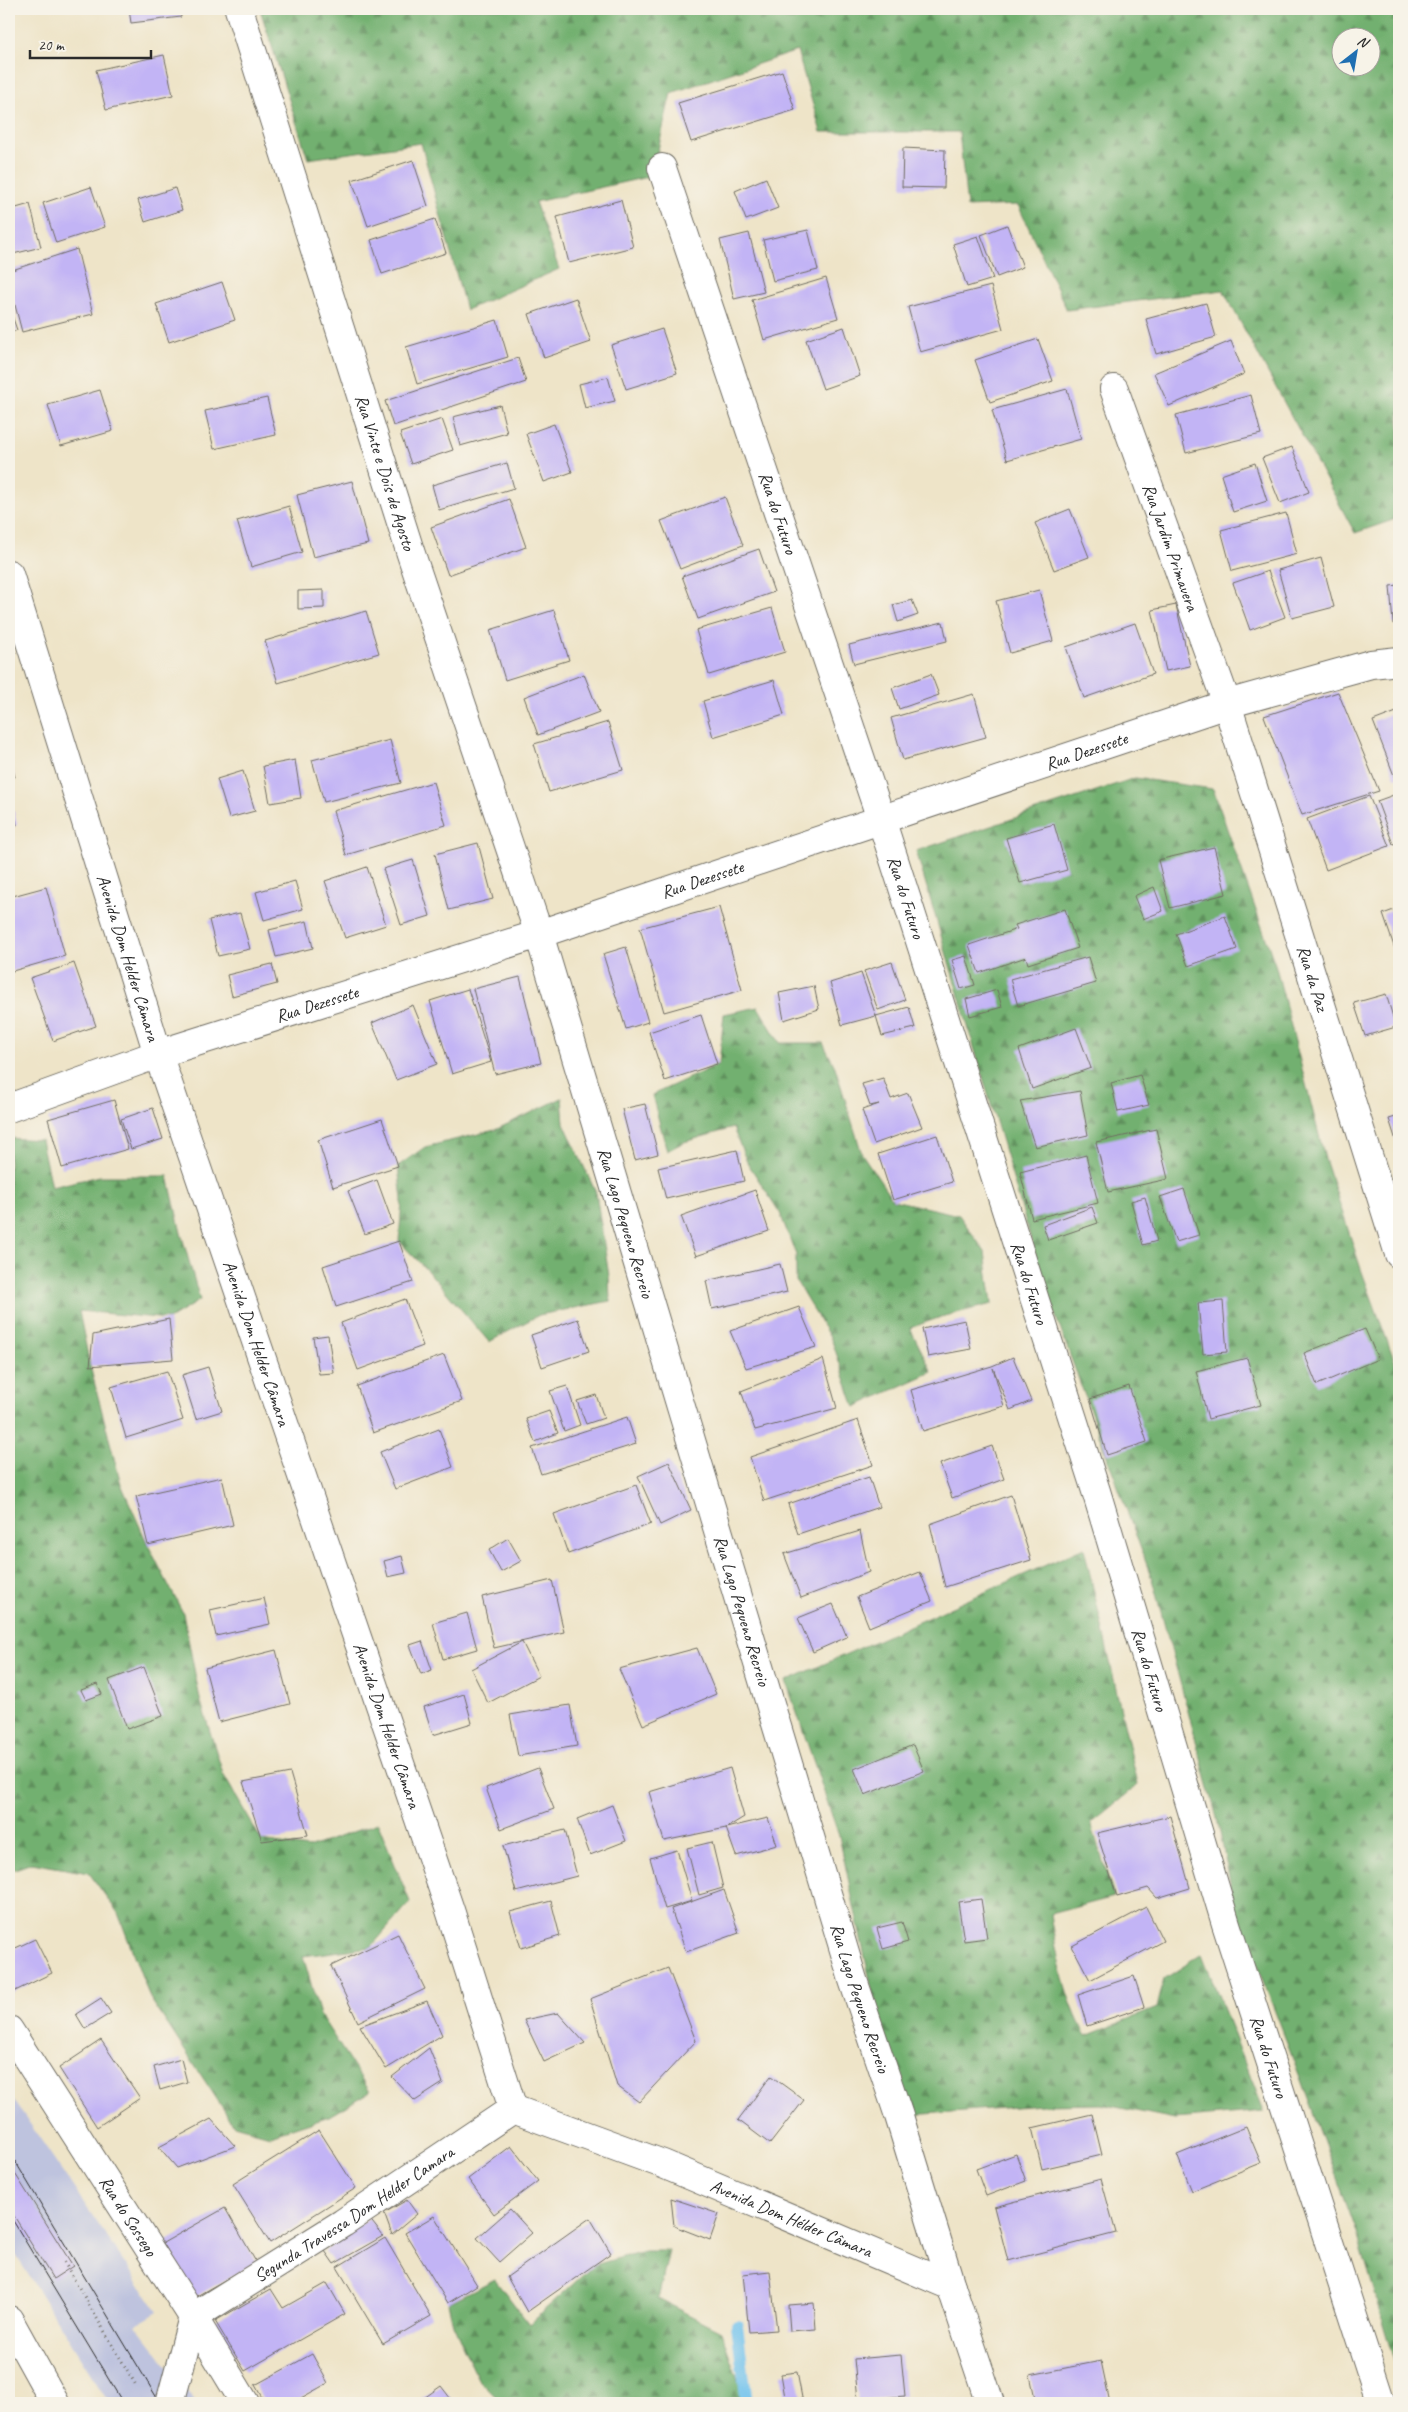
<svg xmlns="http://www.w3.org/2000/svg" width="1408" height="2412" viewBox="0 0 1408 2412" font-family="Caveat,sans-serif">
<defs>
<pattern id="forest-firs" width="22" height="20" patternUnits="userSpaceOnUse" patternTransform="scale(1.25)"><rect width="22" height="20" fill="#72b070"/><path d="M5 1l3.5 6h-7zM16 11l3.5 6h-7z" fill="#5e8f5c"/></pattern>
</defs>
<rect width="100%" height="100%" fill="#f7f3e8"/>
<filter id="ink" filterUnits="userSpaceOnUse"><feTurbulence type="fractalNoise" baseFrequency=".02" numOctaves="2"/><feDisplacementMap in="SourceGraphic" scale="10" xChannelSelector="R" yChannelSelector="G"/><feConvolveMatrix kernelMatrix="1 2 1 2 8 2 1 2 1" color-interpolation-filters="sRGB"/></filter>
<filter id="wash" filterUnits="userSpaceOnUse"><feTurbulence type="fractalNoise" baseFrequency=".0096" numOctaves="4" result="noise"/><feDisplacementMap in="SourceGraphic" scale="20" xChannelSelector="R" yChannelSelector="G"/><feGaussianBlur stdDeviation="1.12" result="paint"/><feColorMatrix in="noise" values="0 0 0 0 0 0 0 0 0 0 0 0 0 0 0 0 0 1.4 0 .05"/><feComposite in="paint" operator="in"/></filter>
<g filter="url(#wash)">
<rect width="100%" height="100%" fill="#eee4c8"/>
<path fill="#bec3de" d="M 9,2093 L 158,2312 L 136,2325 L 196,2403 L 109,2403 L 9,2244 Z"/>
<path fill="url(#forest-firs)" stroke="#4e6e4e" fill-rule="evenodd" d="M 260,9 L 1399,9 L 1399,518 L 1355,533 L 1223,290 L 1067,310 L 1018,205 L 967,207 L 959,132 L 821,132 L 797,51 L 671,93 L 652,176 L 535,202 L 559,269 L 466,310 L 421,143 L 308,159 ZM 1340,38 L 1370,38 L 1370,68 L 1340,68 Z
M 1135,778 L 1213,789 L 1276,967 L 1325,1159 L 1361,1269 L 1399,1373 L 1399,2374 L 1356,2230 L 1291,2053 L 1236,1911 L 1217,1818 L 1152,1579 L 1045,1287 L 916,851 Z
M 758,1007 L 780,1043 L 823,1043 L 835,1067 L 862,1154 L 893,1200 L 959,1215 L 985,1252 L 992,1304 L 941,1317 L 910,1328 L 932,1372 L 855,1407 L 832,1341 L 796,1281 L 796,1255 L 780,1213 L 747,1162 L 733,1128 L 684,1142 L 667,1151 L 652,1095 L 719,1064 L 724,1014 Z
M 562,1098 L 564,1123 L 596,1193 L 609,1276 L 610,1301 L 539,1315 L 489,1342 L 436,1280 L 399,1241 L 402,1200 L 398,1166 L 425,1147 L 495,1130 Z
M 9,1138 L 41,1140 L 51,1187 L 100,1176 L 168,1176 L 181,1233 L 200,1300 L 169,1319 L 79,1311 L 90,1366 L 121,1484 L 148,1545 L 183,1613 L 200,1699 L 223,1774 L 262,1841 L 308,1848 L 378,1823 L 410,1902 L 371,1947 L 303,1956 L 320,2015 L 370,2092 L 329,2116 L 270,2135 L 234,2125 L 150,1998 L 118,1913 L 89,1873 L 32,1863 L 9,1871 Z
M 1084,1548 L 1138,1785 L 1091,1823 L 1114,1897 L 1050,1914 C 1057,1956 1065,1999 1086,2036 L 1157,2008 L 1164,1979 L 1202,1954 L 1264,2111 L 1175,2119 L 1101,2104 L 1042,2105 L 899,2116 L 839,1836 L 786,1681 Z
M 644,2251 L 669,2251 L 658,2299 L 721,2331 L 746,2403 L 502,2403 L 478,2379 L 453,2324 L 448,2303 L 495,2279 L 529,2324 L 594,2265 Z"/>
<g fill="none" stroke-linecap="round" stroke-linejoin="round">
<path stroke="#71c2ed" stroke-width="12" d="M 737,2325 L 747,2403"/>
</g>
<g id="blocks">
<path fill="#c2b4f5" d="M 129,9 L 180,9 L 181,17 L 131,23 Z
M 164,55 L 173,95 L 106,110 L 96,70 Z
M 782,71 L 795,110 L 691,142 L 678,103 Z
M 903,148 L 945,150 L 944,188 L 902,187 Z
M 413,160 L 428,206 L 368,226 L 352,180 Z
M 766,178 L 778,208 L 746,220 L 735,191 Z
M 91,187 L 105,227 L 56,243 L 43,203 Z
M 175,188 L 182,210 L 145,222 L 138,200 Z
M 621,200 L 633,247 L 569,263 L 557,217 Z
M 30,204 L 41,247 L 9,255 L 9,210 Z
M 435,219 L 446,253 L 382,274 L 371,240 Z
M 1007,225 L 1023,267 L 997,277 L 981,235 Z
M 808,230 L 818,270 L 773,281 L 763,240 Z
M 749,233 L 764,292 L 734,299 L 720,240 Z
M 978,236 L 993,279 L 967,287 L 953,244 Z
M 77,249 L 93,314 L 22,332 L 9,282 L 9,271 Z
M 826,278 L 838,318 L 764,340 L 752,300 Z
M 222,282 L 235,320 L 169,342 L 156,304 Z
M 991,286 L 1003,329 L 920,352 L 908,307 Z
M 576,298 L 591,342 L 544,358 L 529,314 Z
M 1206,303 L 1216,337 L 1156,354 L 1146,319 Z
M 9,307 L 17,330 L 9,334 Z
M 497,320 L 508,357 L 417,384 L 406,347 Z
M 844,327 L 860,376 L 823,389 L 806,340 Z
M 662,329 L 677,373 L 626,389 L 611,345 Z
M 1038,339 L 1053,381 L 990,402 L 975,360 Z
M 1231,341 L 1244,374 L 1169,406 L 1154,373 Z
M 518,358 L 526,382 L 393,426 L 385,401 Z
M 608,377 L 615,401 L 585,408 L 579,384 Z
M 1067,389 L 1081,439 L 1007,460 L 992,410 Z
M 100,390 L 113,431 L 61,446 L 48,405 Z
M 1251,395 L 1261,434 L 1186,453 L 1176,415 Z
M 267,398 L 276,435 L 214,449 L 205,411 Z
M 500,405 L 507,433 L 460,446 L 453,417 Z
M 442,419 L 453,450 L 411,464 L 400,433 Z
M 554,424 L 572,472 L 544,482 L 526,434 Z
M 1292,447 L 1309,492 L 1280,503 L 1262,458 Z
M 507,463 L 514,488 L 439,510 L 432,485 Z
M 1255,463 L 1267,501 L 1233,512 L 1221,475 Z
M 352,481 L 368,544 L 313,557 L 297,495 Z
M 725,497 L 743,545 L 680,569 L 661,521 Z
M 509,499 L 526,547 L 448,575 L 431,527 Z
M 289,506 L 302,552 L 251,567 L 237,521 Z
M 1070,509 L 1089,557 L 1054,570 L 1035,523 Z
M 1286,513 L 1297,554 L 1232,571 L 1221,530 Z
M 759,549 L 774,592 L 698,619 L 682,576 Z
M 1321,558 L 1334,607 L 1292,618 L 1278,570 Z
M 1268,571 L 1285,617 L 1250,630 L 1233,583 Z
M 1399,585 L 1399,624 L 1393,624 L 1390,586 Z
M 324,590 L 324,608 L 298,609 L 298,591 Z
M 1039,590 L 1053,641 L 1010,653 L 996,601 Z
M 912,600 L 918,615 L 898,622 L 893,605 Z
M 1176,605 L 1190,666 L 1166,671 L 1152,610 Z
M 772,608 L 785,652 L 709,675 L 696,630 Z
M 554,610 L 569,660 L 505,680 L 490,630 Z
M 366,611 L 379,653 L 278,683 L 265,641 Z
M 943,622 L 947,641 L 854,664 L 849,645 Z
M 1135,623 L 1153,674 L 1084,698 L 1066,647 Z
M 584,674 L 599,712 L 538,735 L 524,697 Z
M 931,674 L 939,695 L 899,709 L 892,688 Z
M 774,680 L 784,715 L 713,737 L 703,701 Z
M 1338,692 L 1379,791 L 1302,815 L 1264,716 Z
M 974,694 L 986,737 L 903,760 L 891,718 Z
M 1399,711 L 1399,777 L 1395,778 L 1373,721 Z
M 608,722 L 623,770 L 549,792 L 534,744 Z
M 390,740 L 401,783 L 324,802 L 312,760 Z
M 9,756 L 15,777 L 9,779 Z
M 295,760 L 301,798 L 270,803 L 263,766 Z
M 243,771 L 255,811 L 229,818 L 217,779 Z
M 433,782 L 446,825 L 346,855 L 333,811 Z
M 9,792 L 17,825 L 9,827 Z
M 1399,793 L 1399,842 L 1393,844 L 1377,801 Z
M 1369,796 L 1389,846 L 1326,870 L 1307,819 Z
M 1054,824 L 1067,870 L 1020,883 L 1006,838 Z
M 478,843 L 493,899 L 449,910 L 435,854 Z
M 1214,847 L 1226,894 L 1170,908 L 1158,860 Z
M 413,860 L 430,916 L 401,925 L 383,869 Z
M 367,867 L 386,925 L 345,938 L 325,881 Z
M 295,881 L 303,909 L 264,920 L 256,892 Z
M 46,887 L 65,956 L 9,972 L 9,897 Z
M 1154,887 L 1163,911 L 1143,919 L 1134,896 Z
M 719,907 L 742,990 L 664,1012 L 640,928 Z
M 1399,908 L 1399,961 L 1383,914 Z
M 1065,909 L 1078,948 L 1028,964 L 1026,957 L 979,973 L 969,945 L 1017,929 L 1015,925 Z
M 240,913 L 250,949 L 218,956 L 209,920 Z
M 1225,916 L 1237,949 L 1188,966 L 1176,934 Z
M 307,921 L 313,948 L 276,957 L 269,930 Z
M 626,947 L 648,1022 L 626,1029 L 603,954 Z
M 966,956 L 975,985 L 961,989 L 952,960 Z
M 1088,957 L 1096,983 L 1018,1006 L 1010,979 Z
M 892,962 L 905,1000 L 878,1010 L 864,971 Z
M 74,963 L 96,1026 L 53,1041 L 30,978 Z
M 272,964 L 277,984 L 232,996 L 227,975 Z
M 861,973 L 876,1016 L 842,1025 L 830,983 Z
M 520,977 L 541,1063 L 495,1074 L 473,989 Z
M 814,986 L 819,1009 L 784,1020 L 779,993 Z
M 468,989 L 491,1062 L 452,1074 L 430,1001 Z
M 997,990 L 1002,1007 L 970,1016 L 966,999 Z
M 1386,994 L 1396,1027 L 1365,1036 L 1354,1003 Z
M 413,1005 L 437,1064 L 396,1080 L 372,1023 Z
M 909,1007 L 915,1028 L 882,1036 L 876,1016 Z
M 701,1015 L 717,1064 L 665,1081 L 649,1032 Z
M 1076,1028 L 1091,1068 L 1032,1089 L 1019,1049 Z
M 1140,1075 L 1149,1105 L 1118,1112 L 1111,1083 Z
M 883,1078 L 891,1099 L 908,1093 L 922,1127 L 874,1144 L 862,1110 L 879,1104 L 870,1106 L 862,1084 Z
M 1080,1091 L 1088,1135 L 1035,1147 L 1020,1101 Z
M 114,1100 L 128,1149 L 62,1168 L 48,1119 Z
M 645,1104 L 658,1154 L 635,1160 L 622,1109 Z
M 153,1108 L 163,1139 L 131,1149 L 121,1119 Z
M 1399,1116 L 1399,1150 L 1389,1119 Z
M 382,1119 L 398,1166 L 333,1187 L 318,1140 Z
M 1156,1129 L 1168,1179 L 1108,1192 L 1096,1142 Z
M 937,1135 L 952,1182 L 893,1200 L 878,1154 Z
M 737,1150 L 744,1181 L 666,1199 L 658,1168 Z
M 1086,1155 L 1098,1203 L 1032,1219 L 1020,1172 Z
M 377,1180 L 393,1224 L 365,1234 L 348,1191 Z
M 1184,1189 L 1199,1235 L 1176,1242 L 1160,1197 Z
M 755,1190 L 769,1231 L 696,1256 L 681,1216 Z
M 1145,1197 L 1157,1241 L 1143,1245 L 1131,1201 Z
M 1092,1207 L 1098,1223 L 1048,1240 L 1043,1225 Z
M 399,1241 L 413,1282 L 336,1307 L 323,1266 Z
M 780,1264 L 787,1292 L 712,1309 L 706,1281 Z
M 405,1299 L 423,1346 L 358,1370 L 341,1323 Z
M 1223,1301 L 1227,1352 L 1203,1354 L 1198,1303 Z
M 799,1307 L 816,1347 L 746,1368 L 730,1331 Z
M 169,1319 L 173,1359 L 90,1366 L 93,1335 Z
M 578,1319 L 589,1351 L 542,1367 L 531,1335 Z
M 965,1320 L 971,1349 L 928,1357 L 922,1329 Z
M 1365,1329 L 1378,1359 L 1317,1385 L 1304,1353 Z
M 328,1335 L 334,1373 L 319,1374 L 313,1337 Z
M 444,1355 L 462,1401 L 373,1433 L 357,1386 Z
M 1013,1357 L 1031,1401 L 1010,1410 L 993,1368 L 1004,1406 L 923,1431 L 911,1390 L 992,1366 Z
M 1247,1358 L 1261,1405 L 1208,1419 L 1196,1371 Z
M 823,1359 L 837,1408 L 755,1430 L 741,1391 Z
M 208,1367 L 222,1411 L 196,1419 L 182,1375 Z
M 167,1371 L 183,1420 L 126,1438 L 111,1387 Z
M 567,1386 L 580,1425 L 564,1431 L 550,1391 Z
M 1129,1386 L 1147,1442 L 1107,1455 L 1090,1399 Z
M 596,1395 L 604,1418 L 586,1424 L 577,1401 Z
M 549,1411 L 558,1433 L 535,1442 L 526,1419 Z
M 627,1417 L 636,1444 L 541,1474 L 532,1448 Z
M 858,1420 L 873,1465 L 764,1501 L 750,1457 Z
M 439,1429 L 453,1467 L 395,1489 L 380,1452 Z
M 992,1446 L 1004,1479 L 952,1498 L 940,1464 Z
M 669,1462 L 691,1510 L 660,1525 L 638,1476 Z
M 222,1477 L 233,1525 L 148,1545 L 136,1496 Z
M 869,1477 L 879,1507 L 798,1534 L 788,1504 Z
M 636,1485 L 651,1524 L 568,1554 L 554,1514 Z
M 1011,1495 L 1031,1560 L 945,1587 L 930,1524 Z
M 860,1531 L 869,1572 L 801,1598 L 784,1554 Z
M 508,1538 L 521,1561 L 501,1572 L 489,1550 Z
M 402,1556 L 406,1573 L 388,1577 L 384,1561 Z
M 920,1572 L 932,1601 L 869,1627 L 857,1597 Z
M 552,1580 L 564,1632 L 494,1648 L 482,1597 Z
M 264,1598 L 270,1624 L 216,1636 L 210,1610 Z
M 833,1604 L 847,1637 L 813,1652 L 798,1618 Z
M 467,1613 L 477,1649 L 443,1659 L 433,1623 Z
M 422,1641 L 432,1670 L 421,1674 L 410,1645 Z
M 522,1642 L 539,1676 L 488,1703 L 471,1669 Z
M 697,1648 L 716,1694 L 643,1725 L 619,1669 Z
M 276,1650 L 290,1704 L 219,1722 L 205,1668 Z
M 144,1667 L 163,1716 L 127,1729 L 109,1680 Z
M 97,1684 L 102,1694 L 86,1700 L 81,1690 Z
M 464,1694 L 472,1723 L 433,1735 L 424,1707 Z
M 570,1705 L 577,1746 L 518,1756 L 510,1715 Z
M 913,1745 L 924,1771 L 865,1795 L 854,1769 Z
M 538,1768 L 554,1809 L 501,1829 L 486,1788 Z
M 730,1768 L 744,1817 L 726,1828 L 664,1841 L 649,1792 Z
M 290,1773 L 308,1835 L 262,1841 L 243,1782 Z
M 612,1805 L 626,1841 L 590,1855 L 577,1819 Z
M 1170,1816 L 1190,1888 L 1157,1898 L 1148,1888 L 1117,1897 L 1097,1833 Z
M 768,1818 L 777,1845 L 736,1856 L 726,1828 Z
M 565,1830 L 577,1876 L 516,1892 L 503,1846 Z
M 712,1842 L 723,1888 L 699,1895 L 687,1848 Z
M 677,1850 L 692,1901 L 665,1909 L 650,1858 Z
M 724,1890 L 739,1933 L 686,1952 L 671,1909 Z
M 981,1899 L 987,1938 L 964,1941 L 958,1902 Z
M 551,1901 L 560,1936 L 521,1948 L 510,1912 Z
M 1146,1907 L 1163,1941 L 1090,1980 L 1072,1946 Z
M 902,1922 L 908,1942 L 883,1949 L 877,1928 Z
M 398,1934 L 425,1989 L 358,2022 L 331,1966 Z
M 35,1939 L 52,1973 L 9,1994 L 9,1951 Z
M 668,1968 L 696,2041 L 639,2102 L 617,2086 L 590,1999 Z
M 1134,1976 L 1144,2007 L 1087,2026 L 1078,1995 Z
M 101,1998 L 111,2013 L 85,2029 L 76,2014 Z
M 427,2001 L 442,2035 L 386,2069 L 360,2026 Z
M 558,2013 L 585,2043 L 544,2062 L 524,2020 Z
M 101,2040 L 140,2098 L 97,2127 L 59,2068 Z
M 429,2048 L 443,2083 L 415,2101 L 392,2077 Z
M 181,2059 L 187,2082 L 160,2090 L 154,2067 Z
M 771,2076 L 804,2100 L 770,2144 L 738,2120 Z
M 1092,2114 L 1102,2155 L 1042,2169 L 1032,2128 Z
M 211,2119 L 235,2146 L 177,2168 L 159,2147 Z
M 1246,2127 L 1261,2163 L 1192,2191 L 1177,2155 Z
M 319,2130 L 356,2188 L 270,2243 L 233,2184 Z
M 511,2146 L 538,2181 L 494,2214 L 468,2179 Z
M 1016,2154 L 1026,2181 L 986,2196 L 976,2169 Z
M 9,2164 L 73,2266 L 53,2279 L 9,2208 Z
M 1101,2179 L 1116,2233 L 1008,2261 L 994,2207 Z
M 671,2198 L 719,2214 L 710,2240 L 674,2226 Z
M 407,2200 L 417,2214 L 392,2235 L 384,2213 Z
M 225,2208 L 256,2262 L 195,2297 L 163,2243 Z
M 510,2209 L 532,2233 L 499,2262 L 477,2238 Z
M 434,2216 L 477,2285 L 448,2303 L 405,2233 Z
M 369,2218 L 383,2236 L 334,2264 L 325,2251 Z
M 590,2218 L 611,2253 L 527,2312 L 507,2277 Z
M 385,2238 L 431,2316 L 383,2344 L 337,2267 Z
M 770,2271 L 777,2330 L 749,2332 L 743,2274 Z
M 327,2283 L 345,2314 L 245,2371 L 215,2321 L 271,2289 L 283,2308 Z
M 814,2303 L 816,2329 L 790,2331 L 788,2305 Z
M 312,2354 L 328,2383 L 292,2403 L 265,2403 L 255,2385 Z
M 901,2355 L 905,2396 L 858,2400 L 854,2359 Z
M 1101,2361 L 1110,2403 L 1036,2403 L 1030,2375 Z
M 797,2372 L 803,2403 L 786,2403 L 781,2374 Z
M 441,2386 L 454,2403 L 417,2403 Z"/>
</g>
</g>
<g filter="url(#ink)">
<use href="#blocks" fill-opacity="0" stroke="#6f6c62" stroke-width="1"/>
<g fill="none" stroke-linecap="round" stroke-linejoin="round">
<defs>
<g id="minor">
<path id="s1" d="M 239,9 L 411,554 L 539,934 L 853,1980 L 899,2116 L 951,2286"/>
<path id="s2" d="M 662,168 L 881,819 L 1096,1491 L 1226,1924 L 1381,2403"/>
<path id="s3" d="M 1114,389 L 1227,704 L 1399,1254"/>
<path id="s4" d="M 9,574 L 158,1054 L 450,1910 L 513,2109"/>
<path id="s5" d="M 9,1108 L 158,1054 L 539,934 L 1227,704 L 1371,664 L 1399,661"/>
<path id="s6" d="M 9,2030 L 193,2317 L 245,2403"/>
<path id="s7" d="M 513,2109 L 663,2164 L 951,2286 L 990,2403"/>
<path id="s8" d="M 193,2317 L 343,2223 L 513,2109"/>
<path d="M 9,2320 L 55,2403"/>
<path d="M 170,2403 L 193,2317"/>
</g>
</defs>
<use href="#minor" stroke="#6f6c62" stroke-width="30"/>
<path stroke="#6f6c62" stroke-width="3" stroke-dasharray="1 4" stroke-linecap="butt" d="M 64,2262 L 137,2387"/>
<use href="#minor" stroke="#fff" stroke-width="28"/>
<path stroke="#2b2b2b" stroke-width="1" d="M 9,2151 L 160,2403
M 9,2214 L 123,2403"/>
</g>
</g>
<g text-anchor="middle" stroke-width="4" stroke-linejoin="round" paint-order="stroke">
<g font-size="18" fill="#2b2b2b" stroke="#f7f3e8">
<text dy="6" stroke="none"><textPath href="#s1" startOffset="486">Rua Vinte e Dois de Agosto</textPath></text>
<text dy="6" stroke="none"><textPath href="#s2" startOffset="364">Rua do Futuro</textPath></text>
<text dy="6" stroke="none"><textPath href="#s3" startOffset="168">Rua Jardim Primavera</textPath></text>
<text dy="6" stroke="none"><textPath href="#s5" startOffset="1135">Rua Dezessete</textPath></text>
<text dy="6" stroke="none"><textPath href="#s5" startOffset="730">Rua Dezessete</textPath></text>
<text dy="6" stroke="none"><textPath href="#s2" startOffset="769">Rua do Futuro</textPath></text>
<text dy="6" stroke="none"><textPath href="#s4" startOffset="402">Avenida Dom Helder Câmara</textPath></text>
<text dy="6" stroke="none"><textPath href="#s3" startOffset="622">Rua da Paz</textPath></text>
<text dy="6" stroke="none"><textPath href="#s5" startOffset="325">Rua Dezessete</textPath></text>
<text dy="6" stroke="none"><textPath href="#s1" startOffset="1274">Rua Lago Pequeno Recreio</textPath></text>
<text dy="6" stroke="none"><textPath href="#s2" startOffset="1174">Rua do Futuro</textPath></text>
<text dy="6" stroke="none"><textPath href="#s4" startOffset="808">Avenida Dom Helder Câmara</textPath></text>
<text dy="6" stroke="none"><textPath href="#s1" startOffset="1679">Rua Lago Pequeno Recreio</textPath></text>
<text dy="6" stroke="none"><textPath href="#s2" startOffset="1579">Rua do Futuro</textPath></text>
<text dy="6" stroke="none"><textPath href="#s4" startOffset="1212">Avenida Dom Helder Câmara</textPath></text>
<text dy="6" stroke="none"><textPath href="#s1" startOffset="2084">Rua Lago Pequeno Recreio</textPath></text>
<text dy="6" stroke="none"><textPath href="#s2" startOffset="1984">Rua do Futuro</textPath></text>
<text dy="6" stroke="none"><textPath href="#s8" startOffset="191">Segunda Travessa Dom Helder Camara</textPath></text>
<text dy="6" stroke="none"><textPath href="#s6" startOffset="221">Rua do Sossego</textPath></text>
<text dy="6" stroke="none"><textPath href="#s7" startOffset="299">Avenida Dom Hélder Câmara</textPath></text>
</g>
</g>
<rect width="1408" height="2412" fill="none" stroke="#f7f3e8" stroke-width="30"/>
<g transform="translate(1356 52) rotate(31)"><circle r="24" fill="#f7f3e8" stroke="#a5a39c"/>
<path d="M0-4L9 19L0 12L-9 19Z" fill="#1f6fb2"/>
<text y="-8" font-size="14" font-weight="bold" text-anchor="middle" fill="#2b2b2b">N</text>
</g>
<path d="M30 50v8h121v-8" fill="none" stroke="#2b2b2b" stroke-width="2.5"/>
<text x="38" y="50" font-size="15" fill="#2b2b2b" stroke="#f7f3e8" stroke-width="4" paint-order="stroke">20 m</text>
</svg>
